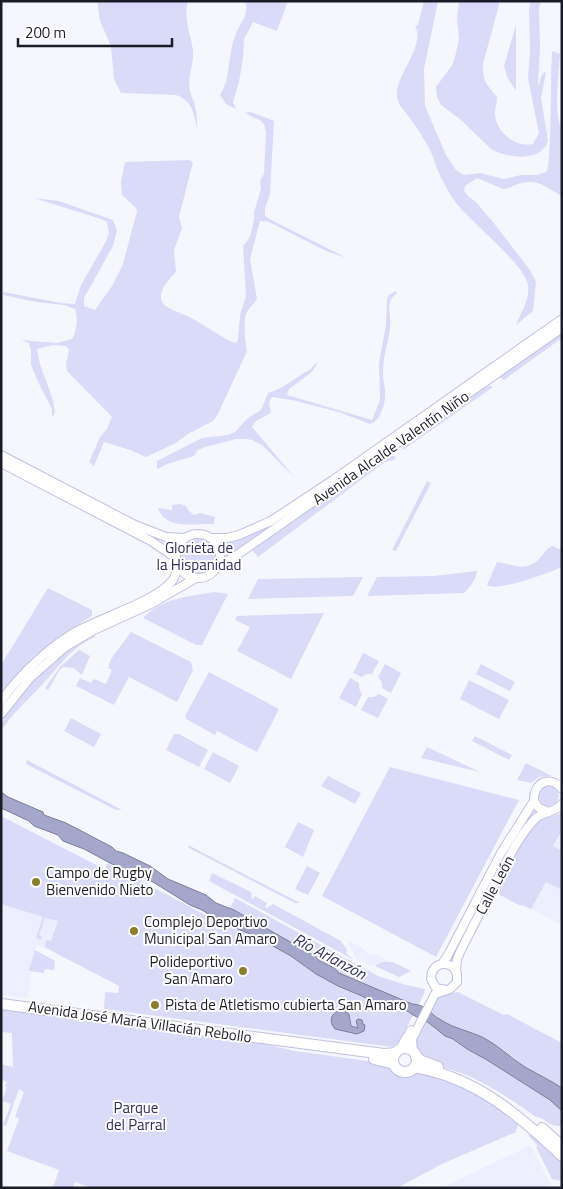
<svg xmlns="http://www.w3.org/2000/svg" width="563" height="1189" viewBox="0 0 563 1189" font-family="'Titillium Web',sans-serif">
<rect width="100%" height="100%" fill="#f6f7fe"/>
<path fill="#edeeff" d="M 559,834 L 562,835 L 562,925 L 522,904 Z
M 1,904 L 60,922 L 47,949 L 37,945 L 29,971 L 31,972 L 28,998 L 1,995 Z
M 347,940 L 362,947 L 367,953 L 373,955 L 376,955 L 391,962 L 387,961 L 375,966 L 368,965 L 356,959 Z
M 529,1146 L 532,1148 L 552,1188 L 441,1188 Z"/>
<path fill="#d9dbf9" d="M 97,1 L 188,1 C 183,20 191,33 193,51 C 194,65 187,78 190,91 C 191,96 194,101 195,106 C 197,113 197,121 197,129 C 194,114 193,101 176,95 L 121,93 L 114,79 L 111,46 L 100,21 Z
M 244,1 L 288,1 L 277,31 L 253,22 L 244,39 L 243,58 L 239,82 L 233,102 L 236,109 L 226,104 L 220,95 C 232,76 227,54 236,34 C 240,23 251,13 244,1 Z
M 424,1 L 438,1 L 424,69 L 425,106 L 446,155 L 456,170 L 464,175 L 480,173 L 504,179 L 521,175 L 536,175 L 546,172 L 548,167 C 552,129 550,90 552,51 L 560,54 C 559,71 553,116 562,129 L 562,196 C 548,189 539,179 522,183 C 515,184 510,189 503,189 L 477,178 L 465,186 L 464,191 L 468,196 L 476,202 L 493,222 L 530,270 L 536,282 L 533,311 L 516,325 C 521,313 530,299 528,285 C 526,266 470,221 456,203 C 451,197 448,190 444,183 C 438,173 435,162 431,152 C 424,138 415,125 406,113 C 400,106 397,103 397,93 C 397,74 426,44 415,26 L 418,25 Z
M 459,1 L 500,1 L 483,64 C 482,81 487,85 497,97 C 497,103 495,108 495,113 C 495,132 516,148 533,144 L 539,133 L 528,78 L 530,51 L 529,10 L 530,1 L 541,1 L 539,8 L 540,48 L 538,81 L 539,86 L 541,77 L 544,72 L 546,73 L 541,98 L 548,141 C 541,163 506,158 491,149 L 461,120 L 441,105 L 437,97 L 436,87 L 453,64 L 456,53 L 459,39 L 457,18 Z
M 516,25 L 516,91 L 507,77 L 504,66 Z
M 251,112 L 274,121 L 270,194 L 265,208 L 265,216 L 271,220 L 347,258 L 326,251 L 269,222 L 260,221 L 250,259 L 257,299 C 254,304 250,307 247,312 C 243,319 245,343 247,351 L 217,416 L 213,421 L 188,434 L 176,443 L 146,457 L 130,450 L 104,442 L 94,466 L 89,462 L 100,437 L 107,429 L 112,417 L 67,371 L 66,364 L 69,350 L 66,346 L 53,345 L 37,349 C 39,371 53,390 55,413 L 52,417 L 52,409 L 39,384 L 31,365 L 31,351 L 29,343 L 21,340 L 57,343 L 72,339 C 77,331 78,318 75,309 L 64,305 L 36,302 L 3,295 L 4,292 L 61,303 L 75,304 L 81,285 L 105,243 L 109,233 L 107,222 L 101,219 L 34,198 L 59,201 L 113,220 L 117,230 L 113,246 L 84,298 L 84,306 L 95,310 L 112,286 L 123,264 L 137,211 L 136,208 L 122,195 L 121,181 L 125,162 L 189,160 L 193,162 L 179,217 L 182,228 L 174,250 L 176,272 C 169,279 157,292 162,302 C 166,309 182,313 189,317 C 202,323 224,340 236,343 L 238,340 L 240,315 L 246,296 L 243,246 L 248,240 L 251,233 L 254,220 L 254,212 L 261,189 L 260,181 L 264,174 L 266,132 L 264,124 L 261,121 L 245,113 Z
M 396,291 L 397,293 C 384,302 392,315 390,329 C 388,343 383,357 383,372 C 382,379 386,387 385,395 C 385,405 380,422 370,424 L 339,412 L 292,400 L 272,397 L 269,403 L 271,413 L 256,421 L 252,427 L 295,478 L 262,445 L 252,440 L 246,439 L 236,439 L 205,447 L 198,450 L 194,456 L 167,464 L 158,469 L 157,468 L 157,461 L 202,438 L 228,435 L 235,432 L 248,418 L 261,410 L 268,393 C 286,387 293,379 309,370 C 312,368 314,364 318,362 L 312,372 L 289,389 L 287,395 L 372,420 L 380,400 L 379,363 L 386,325 L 387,299 L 389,295 Z
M 562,323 L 562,324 L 226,560 L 225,551 L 221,542 L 252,534 L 288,514 Z
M 562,331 L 562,338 L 504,380 L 499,377 Z
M 490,386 L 493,387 L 403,450 L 402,445 L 485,387 Z
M 386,455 L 391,455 L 396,457 L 394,460 L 385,462 L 258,557 L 252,550 L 296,520 L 295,518 Z
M 427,481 L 431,483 L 396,551 L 392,550 Z
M 180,504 L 186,506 L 189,511 L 194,515 L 200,513 L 215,517 L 214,524 C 195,523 166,531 158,508 L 172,510 L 172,505 Z
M180 556a19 19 0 1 1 38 0a19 19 0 1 1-38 0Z
M 552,546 L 562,550 L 562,567 C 548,573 499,592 487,585 L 497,562 C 513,564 525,572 538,560 C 544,555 544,550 552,546 Z
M 477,571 C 477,578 469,589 464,593 L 367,596 L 377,577 L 433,576 Z
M 363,577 L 353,596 L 248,599 L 258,579 Z
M 48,588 L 92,610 L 92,616 L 61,635 L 33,657 L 1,692 L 1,665 Z
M 214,592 L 228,594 L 202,645 L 196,645 L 143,618 C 164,597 187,597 214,592 Z
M 324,613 L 291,679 L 237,651 L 250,627 L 235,620 L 237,616 Z
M 131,632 L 191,662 L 193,670 L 177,702 L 129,677 L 114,705 L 76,686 L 80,678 L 91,683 L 94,679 L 106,684 L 112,670 L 108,668 L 111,659 Z
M 93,633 L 95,637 C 70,648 58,668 40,687 C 26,702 12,714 1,731 L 1,723 L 4,720 L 2,718 C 24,682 58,655 93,633 Z
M 79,650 L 90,656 L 82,675 L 74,668 L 63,667 L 59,671 L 48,690 L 45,688 L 60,667 Z
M 363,653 L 379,661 L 372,674 L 366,674 L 362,677 L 353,673 Z
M 385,664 L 401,673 L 391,693 L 382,688 L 382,682 L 378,677 Z
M 481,664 L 515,682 L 510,691 L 476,674 Z
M 209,672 L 279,709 L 257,752 L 217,731 L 215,735 L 186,719 L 185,716 Z
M 350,678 L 359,683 L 359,688 L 362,694 L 356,707 L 339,698 Z
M 469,680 L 509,700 L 499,719 L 460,699 Z
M 379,694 L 388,699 L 378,718 L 361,710 L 368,697 L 374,697 Z
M 71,718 L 101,734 L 94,747 L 64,731 Z
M 174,734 L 179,734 L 208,750 L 199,767 L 166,750 Z
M 475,736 L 512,755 L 509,760 L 472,741 Z
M 427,747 L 480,772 L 421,758 Z
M 213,752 L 239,766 L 230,783 L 204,769 Z
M 27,760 L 122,810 L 116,810 L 26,764 Z
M 526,763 L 552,776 L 539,777 L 531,783 L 517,780 Z
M 390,767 L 519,800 L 436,957 L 322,896 Z
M 328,776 L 361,793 L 355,804 L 321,786 Z
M539 796a10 10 0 1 1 20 0a10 10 0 1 1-20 0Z
M 533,810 L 537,812 L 534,815 L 453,962 L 448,960 L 512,840 Z
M 562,813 L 562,830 L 553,846 L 562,851 L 562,890 L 546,882 L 531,909 L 522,905 L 521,906 L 500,895 L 498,892 L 497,886 C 508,866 525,829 543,819 C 549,816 556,816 562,813 Z
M 1,816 L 104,869 L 108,863 L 222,924 L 235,898 L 378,976 L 406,985 L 425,989 L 423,996 L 399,1042 L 392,1047 L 104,1009 L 105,992 L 118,993 L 119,986 L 46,948 L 45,944 L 47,940 L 51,941 L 58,921 L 45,918 L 39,935 L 42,937 L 41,940 L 36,938 L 43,917 L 1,904 Z
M 298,822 L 314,830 L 303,857 L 285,847 Z
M 188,845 L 300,903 L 295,903 L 189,848 Z
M 307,866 L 320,873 L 308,895 L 295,889 Z
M 212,873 L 251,892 L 252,900 L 255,896 L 267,903 L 265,907 L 267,908 L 273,904 L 341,941 L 347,950 L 346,953 L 354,960 L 209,881 Z
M 35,950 L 55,961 L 54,970 L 45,969 L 44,973 L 29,971 Z
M 382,962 L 393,962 L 411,971 L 399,977 L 375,966 Z
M 458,992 L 504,1015 L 507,1014 L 562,1043 L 562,1088 L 524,1066 L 505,1051 L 482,1037 L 464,1032 L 442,1021 L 431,1011 L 438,996 Z
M 1,1008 L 265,1044 L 295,1051 L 382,1063 L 388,1065 L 402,1075 L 422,1072 L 469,1088 L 519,1121 L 516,1132 L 442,1164 L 397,1188 L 91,1188 L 75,1182 L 73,1188 L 54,1188 L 53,1187 L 59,1170 L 7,1151 L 19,1119 L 15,1117 L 24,1092 L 19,1089 L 6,1126 L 3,1125 L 11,1104 L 2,1101 L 7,1087 L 5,1087 L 7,1082 L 16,1087 L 1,1079 L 1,1064 L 13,1067 L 12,1033 L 1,1032 Z
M 425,1021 L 453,1039 L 467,1049 L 487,1060 L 550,1100 L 562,1111 L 562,1126 C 547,1127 547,1118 536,1117 C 515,1102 493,1087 469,1076 C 455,1070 435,1067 423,1057 C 415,1051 415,1045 414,1036 L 417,1037 Z
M 528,1135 L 534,1135 L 562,1160 L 562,1181 L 552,1179 L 536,1147 L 538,1146 Z"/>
<path fill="#a5a6cc" stroke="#7c7d9b" d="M 1,792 L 8,797 L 43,812 L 44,815 L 66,823 L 112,847 L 116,851 L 123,853 L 150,866 L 168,879 L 206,895 L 216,903 L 234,910 L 315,956 C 322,965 333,964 339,973 L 412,1004 C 428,1005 430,1014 441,1020 C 455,1029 470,1031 484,1038 C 499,1046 511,1058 525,1067 C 537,1074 550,1080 562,1088 L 562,1111 L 550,1100 L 487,1060 L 467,1049 L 453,1039 L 445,1036 L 429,1023 L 413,1015 L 406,1010 L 393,1005 L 375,1003 L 362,996 L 338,986 L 316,974 L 291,956 L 255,936 L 221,922 L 202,910 L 190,905 L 153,882 L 110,863 L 84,849 L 63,841 L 58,835 L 34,826 L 29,821 L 1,808 Z
M 338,1011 L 344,1011 L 349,1014 L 351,1026 L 358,1028 L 356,1021 L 358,1019 L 362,1020 L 363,1024 L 365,1025 L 364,1031 L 357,1034 L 335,1029 C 329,1022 330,1015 338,1011 Z"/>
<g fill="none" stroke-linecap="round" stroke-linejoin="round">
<defs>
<path id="secondary" d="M 1,455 L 135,525 L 166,537 L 184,538
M 1,463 L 151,541 L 176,558
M176 556a22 22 0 1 1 44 0a22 22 0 1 1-44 0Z
M 212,538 L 227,538 L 239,535 L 271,521 L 333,480 L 562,319
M 218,567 L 237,555 L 562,328
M 1,701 C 20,675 43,653 70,635 C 95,619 156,602 172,581 C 176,576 177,570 177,563
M 1,714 L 30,678 L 65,647 L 94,630 L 151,604 L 196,578
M 549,812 L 539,808 L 534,801 C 533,783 550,774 562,789
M 442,964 L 448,955 L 501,853 L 534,801
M 456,970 L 457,959 L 461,950 C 472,928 483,907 494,885 C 506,863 518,837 535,819 C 543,811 555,813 562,804
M 399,1050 L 411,1030
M 413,1051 L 412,1039 L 435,994 L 450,989 L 457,982 L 457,973 L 453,967 C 442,960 431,966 431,979 L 436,988 L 446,990"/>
<path id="highway" d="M 1,1004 L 384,1054 L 396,1053
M393 1060a12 12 0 1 1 24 0a12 12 0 1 1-24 0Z
M 416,1057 L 422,1061 L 438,1067
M 374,1059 L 394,1064
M 414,1067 C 475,1077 519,1115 562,1156
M 542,1128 L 562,1146"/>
</defs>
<use href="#secondary" stroke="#bfc0e1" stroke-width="10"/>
<use href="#highway" stroke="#bfc0e1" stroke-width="12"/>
<use href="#secondary" stroke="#fff" stroke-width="8"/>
<use href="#highway" stroke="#fff" stroke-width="10"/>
</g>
<g fill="#887f26" stroke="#fff" stroke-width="2">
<circle cx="36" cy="882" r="5"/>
<circle cx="134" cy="931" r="5"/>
<circle cx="243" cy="971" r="5"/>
<circle cx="155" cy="1005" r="5"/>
</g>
<g text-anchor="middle" stroke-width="4" stroke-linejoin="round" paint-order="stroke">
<g font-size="15" fill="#1c1c28" stroke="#fff">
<text transform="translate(391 448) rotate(-35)" y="5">Avenida Alcalde Valentín Niño</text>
<text transform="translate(495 885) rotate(-62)" y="5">Calle León</text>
<text transform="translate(140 1022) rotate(8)" y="5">Avenida José María Villacián Rebollo</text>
</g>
<g font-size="15" fill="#302d5e" stroke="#fff">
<text x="199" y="553">Glorieta de<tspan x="199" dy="17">la Hispanidad</tspan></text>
<text x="136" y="1113">Parque<tspan x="136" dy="17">del Parral</tspan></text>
</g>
<g font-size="15" fill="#1c1c28" stroke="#fff" text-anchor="start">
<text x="46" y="878">Campo de Rugby<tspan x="46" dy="17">Bienvenido Nieto</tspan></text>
<text x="144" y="927">Complejo Deportivo<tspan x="144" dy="17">Municipal San Amaro</tspan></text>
<text x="233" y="967" text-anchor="end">Polideportivo<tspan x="233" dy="17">San Amaro</tspan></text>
<text x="165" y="1010">Pista de Atletismo cubierta San Amaro</text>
</g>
<g font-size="16" font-style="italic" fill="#312e5f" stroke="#fff">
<text transform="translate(330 956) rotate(28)" y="6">Río Arlanzón</text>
</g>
</g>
<rect width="563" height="1189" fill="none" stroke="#1c1c28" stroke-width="5"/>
<path d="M18 38v8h154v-8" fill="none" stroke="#1c1c28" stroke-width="2.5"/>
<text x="25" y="38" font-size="15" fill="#1c1c28" stroke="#ffffff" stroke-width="4" paint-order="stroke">200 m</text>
</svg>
